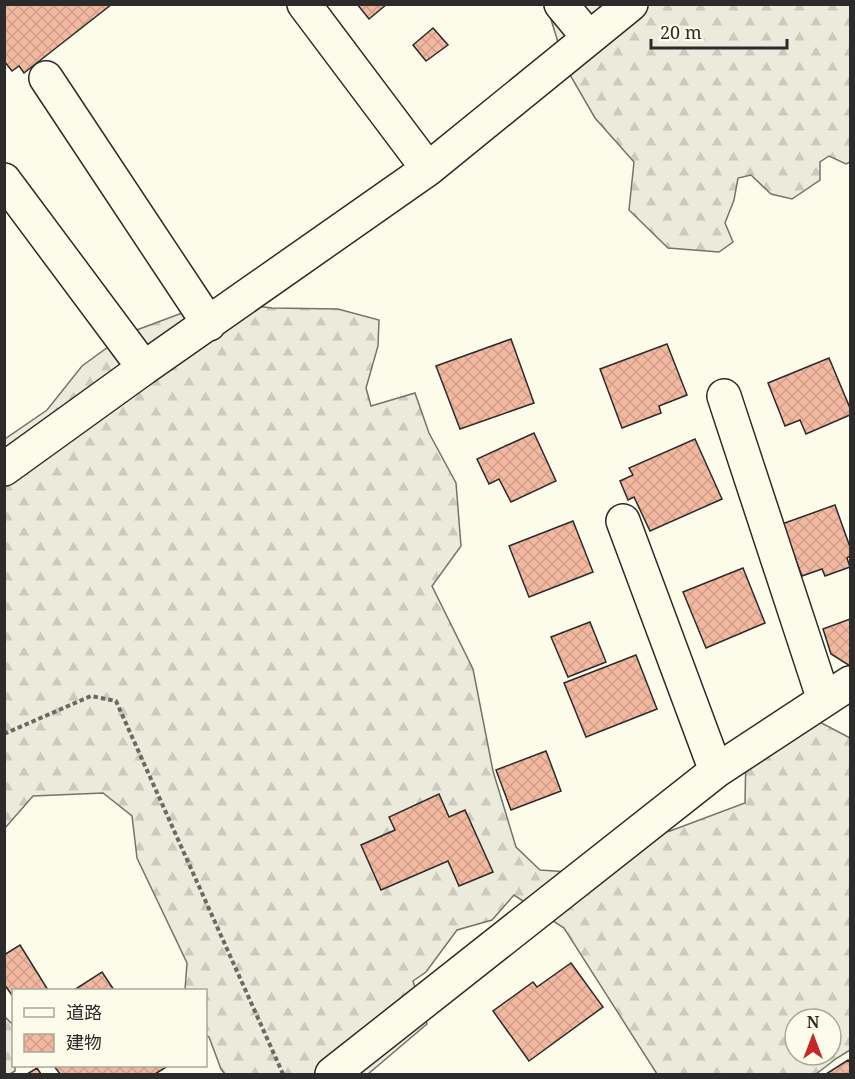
<svg xmlns="http://www.w3.org/2000/svg" width="855" height="1079" viewBox="0 0 855 1079" font-family="'Noto Serif','Noto Sans JP',serif">
<defs>
<pattern id="forest-firs" width="22" height="20" patternUnits="userSpaceOnUse" patternTransform="scale(1.5)"><rect width="22" height="20" fill="#ecebdb"/><path d="M5 1l3.5 6h-7zM16 11l3.5 6h-7z" fill="#cbcabc"/></pattern>
<pattern id="building-cross-hatch" width="8" height="8" patternUnits="userSpaceOnUse" patternTransform="scale(1.5)"><rect width="8" height="8" fill="#f2b8a0"/><path d="M0 0l8 8M0 8l8-8" fill="none" stroke="#d09e8a"/></pattern>
</defs>
<rect width="100%" height="100%" fill="#fdfbea"/>
<path fill="url(#forest-firs)" stroke="#74746e" stroke-width="1.5" fill-rule="evenodd" d="M 555,4 L 850,5 L 850,162 L 846,164 L 829,156 L 820,162 L 820,180 L 792,199 L 771,194 L 751,175 L 738,178 L 734,200 L 725,223 L 733,242 L 719,252 L 668,248 L 629,210 L 634,162 L 595,118 L 566,68 L 549,13 Z
M 214,301 L 272,308 L 338,309 L 379,320 L 378,346 L 366,388 L 371,406 L 415,393 L 429,433 L 456,483 L 461,546 L 432,586 L 473,669 L 493,771 L 516,847 L 540,870 L 598,874 L 618,844 L 670,831 L 745,803 L 746,752 L 818,721 L 850,738 L 850,1050 L 837,1058 L 816,1074 L 657,1074 L 564,928 L 514,895 L 492,920 L 457,930 L 426,972 L 413,981 L 427,1024 L 368,1074 L 225,1074 L 221,1069 L 209,1037 L 206,1035 L 206,990 L 185,990 L 187,963 L 137,858 L 132,816 L 103,793 L 33,796 L 5,828 L 5,439 L 47,410 L 82,366 L 126,334 ZM 795,1019 L 831,1019 L 831,1055 L 795,1055 Z
M 4,1016 L 12,1024 L 13,1028 L 14,1066 L 15,1066 L 15,1071 L 10,1074 L 5,1074 Z"/>
<path fill="url(#building-cross-hatch)" stroke="#2b2b2b" stroke-width="1.5" d="M 4,4 L 112,4 L 24,73 L 19,66 L 12,71 L 4,61 Z
M 357,4 L 387,4 L 369,19 Z
M 433,28 L 448,45 L 426,61 L 413,45 Z
M 511,339 L 534,403 L 460,429 L 436,366 Z
M 667,344 L 687,395 L 659,406 L 661,413 L 622,428 L 600,369 Z
M 829,358 L 850,408 L 850,415 L 806,434 L 800,420 L 785,426 L 768,383 Z
M 534,433 L 556,481 L 511,502 L 499,479 L 489,484 L 477,459 Z
M 695,439 L 722,499 L 650,531 L 634,497 L 628,500 L 620,481 L 633,475 L 629,468 Z
M 835,505 L 850,547 L 850,556 L 847,558 L 850,567 L 825,576 L 822,569 L 802,576 L 782,524 Z
M 573,521 L 593,572 L 529,597 L 509,546 Z
M 743,568 L 765,623 L 706,648 L 683,592 Z
M 850,619 L 850,666 L 831,654 L 823,629 Z
M 590,622 L 606,662 L 568,677 L 551,637 Z
M 636,655 L 657,709 L 586,737 L 564,683 Z
M 546,751 L 561,791 L 511,810 L 496,770 Z
M 439,794 L 449,817 L 465,810 L 493,872 L 459,886 L 448,861 L 381,890 L 361,845 L 395,830 L 389,817 Z
M 20,945 L 48,990 L 14,990 L 14,998 L 4,984 L 4,955 Z
M 571,963 L 603,1007 L 529,1061 L 493,1011 L 533,982 L 537,987 Z
M 102,972 L 114,990 L 74,990 Z
M 848,1060 L 850,1063 L 850,1074 L 826,1074 Z
M 54,1066 L 168,1066 L 155,1074 L 60,1074 Z
M 37,1068 L 41,1074 L 27,1074 Z"/>
<g fill="none" stroke-linecap="round" stroke-linejoin="round">
<defs>
<path id="minor" d="M 304,4 L 428,169
M 561,4 L 589,38
M 46,78 L 209,324
M 4,180 L 144,368 L 428,169 L 631,4
M 724,396 L 824,700
M 4,469 L 144,368
M 623,521 L 716,771
M 332,1074 L 716,771 L 850,683"/>
</defs>
<use href="#minor" stroke="#2b2b2b" stroke-width="36"/>
<path stroke="#6a6964" stroke-width="4" stroke-dasharray="4.5 3" stroke-linecap="butt" d="M 4,734 L 91,696 L 116,701 L 283,1074"/>
<use href="#minor" stroke="#fdfbea" stroke-width="33"/>
</g>
<rect width="855" height="1079" fill="none" stroke="#2b2b2b" stroke-width="12"/>
<rect x="12" y="989" width="195" height="78" fill="#fdfbea" stroke="#a9a89e" stroke-width="1.5"/>
<rect x="24" y="1008" width="30" height="9" fill="#fdfbea" stroke="#a9a89e" stroke-width="1.5"/>
<text x="66" y="1019" font-size="18" fill="#2b2b2b">道路</text>
<rect x="24" y="1034" width="30" height="18" fill="url(#building-cross-hatch)" stroke="#a9a89e" stroke-width="1.5"/>
<text x="66" y="1049" font-size="18" fill="#2b2b2b">建物</text>
<g transform="translate(813 1037)"><circle r="28" fill="#fdfbea" stroke="#a9a89e" stroke-width="1.5"/>
<path d="M0-4.5L10 22L0 15L-10 22Z" fill="#c62828"/>
<text y="-9" font-size="16" font-weight="bold" text-anchor="middle" fill="#2b2b2b">N</text>
</g>
<path d="M651 39v9h136v-9" fill="none" stroke="#2b2b2b" stroke-width="3"/>
<text x="660" y="39" font-size="18" fill="#2b2b2b" stroke="#fdfbea" stroke-width="4.5" paint-order="stroke">20 m</text>
</svg>
